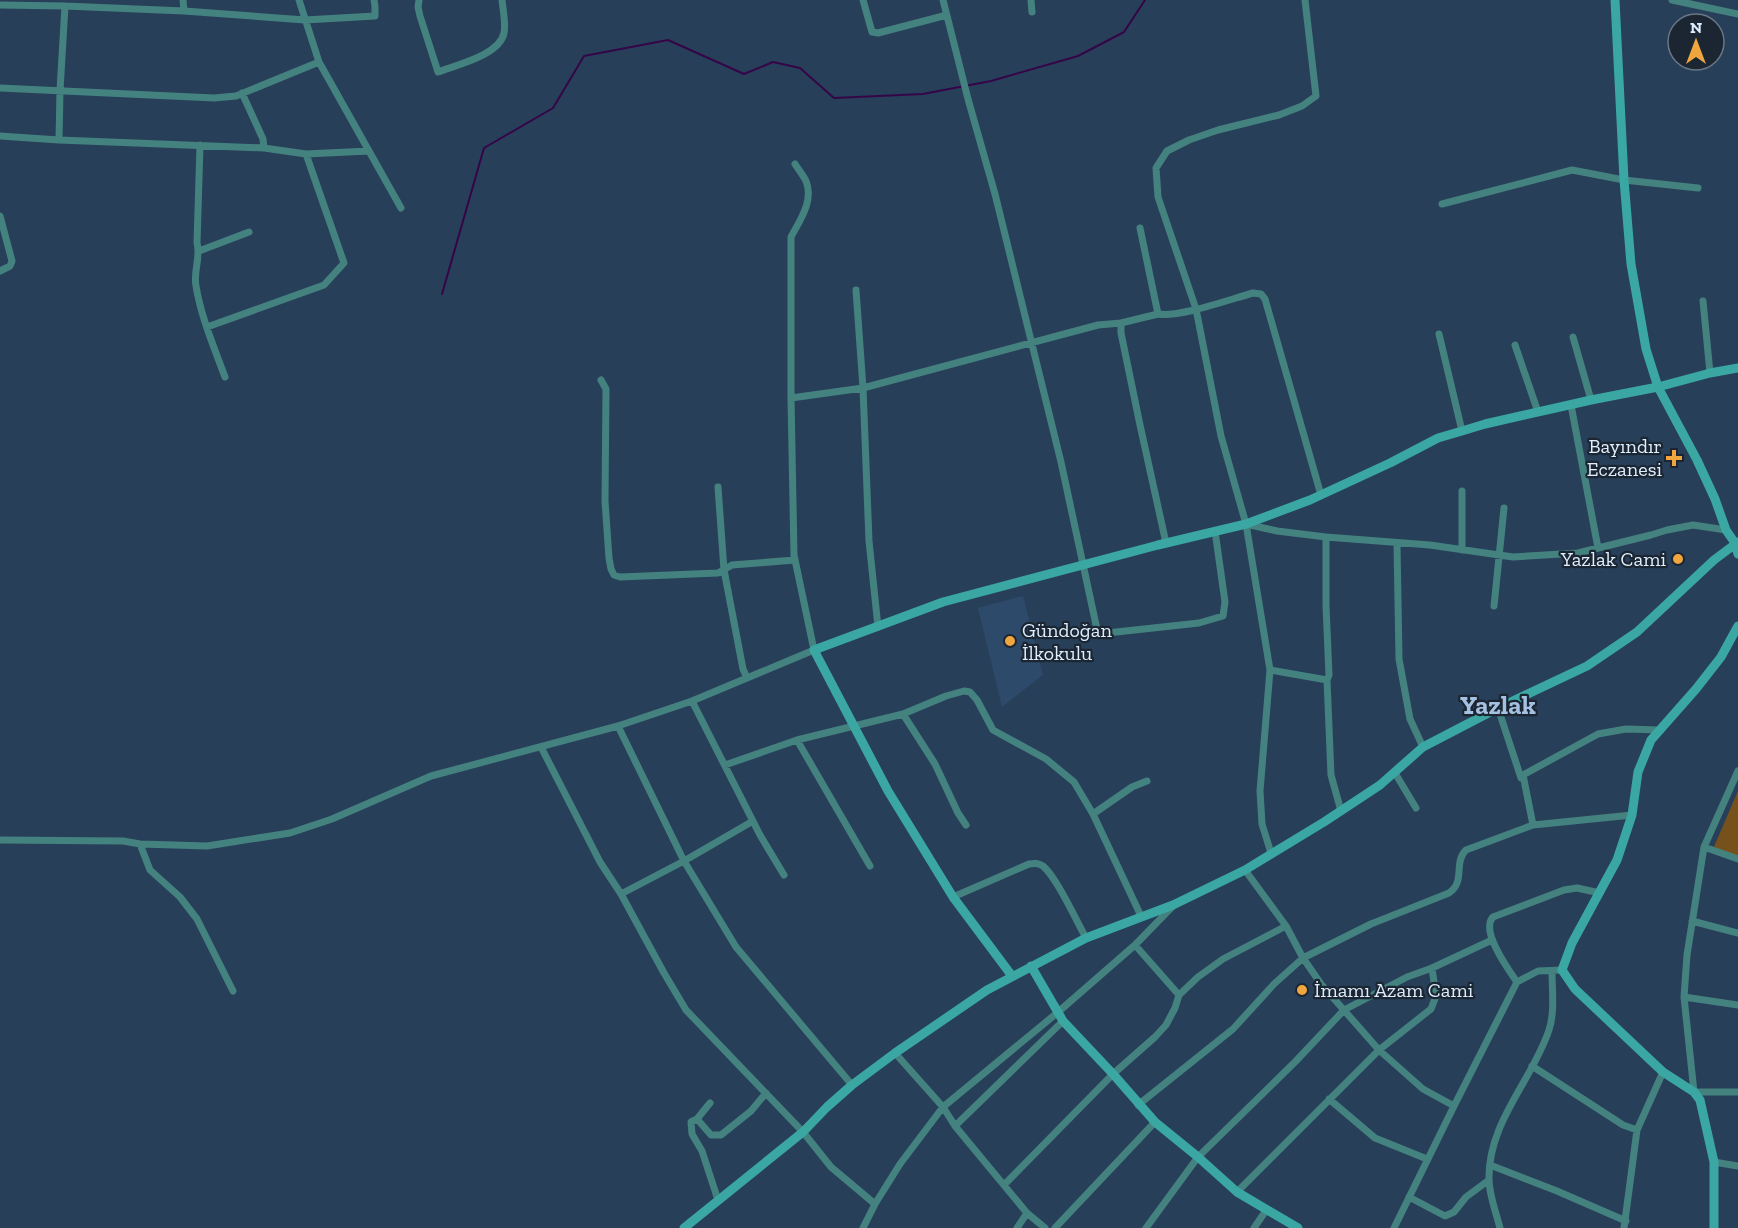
<svg xmlns="http://www.w3.org/2000/svg" width="1738" height="1228" viewBox="0 0 1738 1228" font-family="'Zilla Slab',serif">
<rect width="100%" height="100%" fill="#283f5a"/>
<path fill="#2e4a6a" d="M 1023,596 L 1043,675 L 1002,707 L 978,608 Z"/>
<path fill="#77511b" d="M 1738,791 L 1738,857 L 1713,849 Z"/>
<g fill="none" stroke-linecap="round" stroke-linejoin="round">
<path stroke="#340648" stroke-width="2" d="M 442,294 L 484,148 L 553,108 L 584,56 L 668,40 L 744,74 L 773,62 L 800,68 L 834,98 L 923,94 L 991,81 L 1078,56 L 1124,32 L 1145,0"/>
<path stroke="#44827f" stroke-width="7" d="M 299,0 L 319,62 L 401,208
M 419,0 L 418,7 L 420,16 L 438,72 C 456,65 500,55 504,33 C 506,23 503,10 502,0
M 863,0 L 872,32 L 878,33 L 947,15
M 943,0 L 968,99 L 995,194 L 1061,462 L 1098,634 L 1199,623 L 1223,616 L 1225,602 L 1215,531
M 1031,0 L 1032,12
M 1672,0 L 1738,14
M 0,5 L 65,6 L 184,11 L 183,0
M 184,11 L 305,20 L 375,16 L 375,6 L 374,0
M 0,88 L 214,98 L 236,96 L 319,62
M 242,93 L 263,139 L 264,148
M 0,136 L 59,140 L 264,148 L 306,154 L 369,151
M 59,140 L 60,90 L 65,6
M 200,145 L 197,243 C 201,257 193,272 196,286 C 201,317 214,347 225,377
M 1442,204 L 1572,170 L 1624,180 L 1698,188
M 0,216 L 12,261 L 10,266 L 0,271
M 1140,228 L 1158,314
M 199,251 L 249,232
M 856,290 L 863,388 L 869,541 L 878,627
M 1703,301 L 1710,373
M 1121,323 L 1121,333 L 1140,425 L 1166,543
M 207,327 L 324,285 L 344,263 L 306,154
M 1439,334 L 1462,431
M 1573,337 L 1591,400
M 1515,345 L 1538,412
M 601,380 L 606,389 L 605,501 L 609,558 L 611,569 L 614,575 L 620,577 L 718,573 L 732,565 L 795,560
M 791,398 L 863,388 L 1098,325 L 1121,323 L 1158,314 C 1178,318 1231,299 1253,293 L 1261,294 L 1265,299 L 1321,495
M 1571,405 L 1598,548
M 718,487 L 724,570 L 743,669 L 747,678
M 1462,491 L 1462,550
M 1246,524 L 1277,531 L 1326,537 L 1430,545 L 1513,557 L 1578,553 L 1651,535 L 1667,530 L 1693,525 L 1726,530
M 1326,537 L 1326,606 L 1329,675 L 1327,680 L 1331,775 L 1341,811
M 1397,543 L 1399,659 L 1410,719 L 1423,747
M 1494,606 L 1504,508
M 1270,670 L 1327,680
M 692,701 L 760,835 L 784,875
M 1498,708 L 1521,778 L 1523,775 L 1533,825
M 903,714 L 935,764 L 958,813 L 966,825
M 618,726 L 684,861 L 736,947 L 852,1085
M 797,740 L 870,866
M 541,747 L 600,862 L 621,894 L 664,973 L 686,1010 L 803,1132 L 831,1167 L 875,1204
M 725,765 L 797,740 L 903,714 L 946,696 L 964,691 L 970,692 L 977,700 L 993,730 L 1046,759 L 1074,782 L 1093,814 L 1141,916
M 1738,771 L 1704,847 L 1687,955 L 1684,997 L 1694,1092 L 1738,1092
M 1395,773 L 1416,808
M 1523,775 L 1598,734 L 1626,729 L 1660,730
M 1093,814 L 1132,787 L 1147,781
M 0,840 L 123,841 L 140,844 L 207,846 L 290,833 L 332,819 L 431,776 L 618,726 L 692,701 L 814,650 L 794,555 L 791,398 L 791,237 C 800,220 814,201 806,181 C 803,175 798,169 795,164
M 140,844 L 150,870 L 180,897 L 197,919 L 233,991
M 1704,847 L 1738,859
M 1271,853 L 1262,824 L 1260,791 L 1270,670 L 1246,524 L 1221,436 L 1196,309 L 1158,197 L 1156,168 L 1167,151 L 1189,140 L 1218,130 L 1279,115 L 1302,106 L 1316,96 L 1305,0
M 1245,870 L 1286,926 L 1303,958 L 1321,984 L 1379,1050 L 1423,1089 L 1454,1106
M 621,894 L 684,861 L 753,821
M 953,897 L 1029,864 C 1035,863 1038,863 1043,866 C 1057,878 1076,920 1086,938
M 1692,921 L 1738,933
M 1135,945 L 1179,995
M 1517,982 C 1508,969 1480,931 1493,917 L 1564,890 L 1577,888 L 1600,893
M 1684,997 L 1738,1005
M 895,1053 L 943,1107 L 955,1126 L 1027,1213 L 1045,1228
M 1532,1066 L 1623,1125 L 1637,1130
M 1329,1099 L 1375,1138 L 1427,1159
M 710,1103 L 697,1119 L 691,1122 L 692,1134 L 702,1151 L 718,1200
M 1138,1105 L 1233,1029 L 1274,984 L 1303,958 L 1371,924 L 1449,893 C 1466,881 1453,863 1466,850 L 1533,825 L 1632,815
M 697,1119 L 711,1135 L 721,1135 L 751,1111 L 766,1093
M 955,1126 L 1063,1021
M 1714,1162 L 1738,1166
M 1490,1165 L 1557,1191 L 1626,1221
M 1004,1185 L 1113,1074 L 1155,1037 L 1166,1025 L 1175,1008 L 1179,995 L 1198,977 L 1223,959 L 1286,926
M 1237,1192 L 1379,1050 L 1431,1009 L 1436,996 L 1432,968
M 1409,1197 L 1445,1216 L 1454,1212 L 1466,1197 L 1489,1180
M 863,1228 L 875,1204 L 900,1164 L 943,1107 L 1057,1013 L 1135,945 L 1172,907
M 1017,1228 L 1027,1213
M 1055,1228 L 1155,1122
M 1146,1228 L 1198,1157 L 1295,1062 L 1344,1010 L 1407,977 L 1432,968 L 1492,940
M 1254,1228 L 1267,1209
M 1394,1228 L 1454,1106 L 1517,982 L 1538,971 L 1562,970
M 1500,1228 C 1496,1212 1489,1195 1489,1179 C 1488,1122 1532,1081 1549,1030 C 1555,1012 1552,990 1552,971
M 1624,1228 L 1637,1130 L 1663,1072"/>
<path stroke="#3aa7a3" stroke-width="9" d="M 1615,0 L 1624,180 L 1631,264 L 1646,349 L 1658,387 L 1697,460 L 1715,499 L 1726,530 L 1735,543 L 1738,554
M 1031,966 L 1063,1021 L 1113,1074 L 1155,1122 L 1198,1157 L 1237,1192 L 1298,1228
M 1012,976 L 953,897 L 888,791 L 814,650 L 943,602 L 1158,545 L 1246,524 L 1310,500 L 1390,463 L 1438,438 L 1462,431 L 1485,424 L 1591,400 L 1658,387 L 1710,373 L 1738,368
M 684,1228 L 803,1132 L 827,1107 L 852,1085 L 895,1053 L 987,990 L 1086,938 L 1173,905 L 1245,870 L 1324,822 L 1380,785 L 1423,747 L 1498,708 L 1587,666 L 1637,632 L 1714,560 L 1738,542
M 1714,1228 L 1714,1162 L 1700,1100 L 1694,1092 L 1663,1072 L 1575,989 L 1562,970 L 1572,943 L 1617,860 L 1632,815 L 1638,772 L 1651,740 L 1696,689 L 1721,657 L 1738,626"/>
</g>
<g fill="#f0a63e" stroke="#1b2632" stroke-width="2">
<path d="M1671 449h6v6h6v6h-6v6h-6v-6h-6v-6h6z"/>
<circle cx="1678" cy="559" r="6"/>
<circle cx="1010" cy="641" r="6"/>
<circle cx="1302" cy="990" r="6"/>
</g>
<g text-anchor="middle" stroke-width="4.5" stroke-linejoin="round" paint-order="stroke">
<g font-size="20" fill="#dfeefe" stroke="#1b2632" text-anchor="end">
<text x="1662" y="453">Bayındır<tspan x="1662" dy="23">Eczanesi</tspan></text>
<text x="1666" y="566">Yazlak Cami</text>
<text x="1022" y="637" text-anchor="start">Gündoğan<tspan x="1022" dy="23">İlkokulu</tspan></text>
<text x="1314" y="997" text-anchor="start">İmamı Azam Cami</text>
</g>
<g font-size="26" font-weight="bold" fill="#a5c1e1" stroke="#1b2632">
<text x="1498" y="714">Yazlak</text>
</g>
</g>
<g transform="translate(1696 42)"><circle r="28" fill="#1b2632" stroke="#697684" stroke-width="1.5"/>
<path d="M0-4.5L10 22L0 15L-10 22Z" fill="#f0a63e"/>
<text y="-9" font-size="16" font-weight="bold" text-anchor="middle" fill="#dfeefe">N</text>
</g>
</svg>
